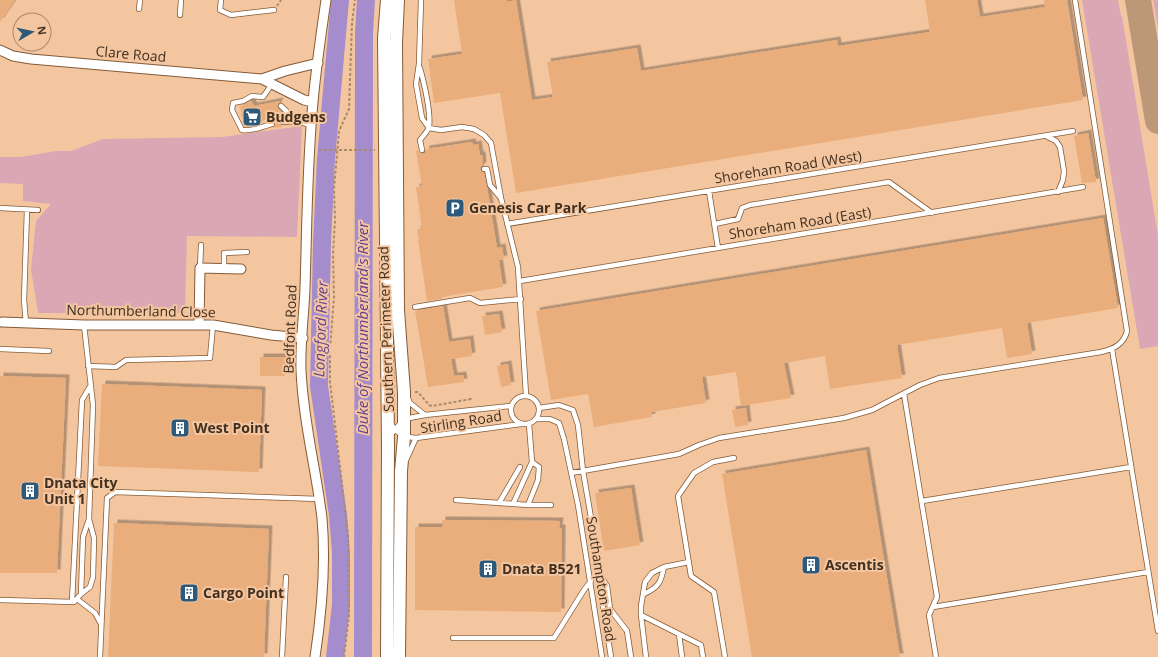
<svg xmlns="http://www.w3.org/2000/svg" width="1158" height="657" viewBox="0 0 1158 657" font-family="'Open Sans',sans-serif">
<defs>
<filter id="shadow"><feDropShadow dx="3.5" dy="-3.5" stdDeviation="0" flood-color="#0004"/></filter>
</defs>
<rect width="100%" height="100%" fill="#f4c6a0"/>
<path fill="#daa8b5" d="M 1082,0 L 1118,0 L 1121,16 L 1122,16 L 1158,236 L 1158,346 L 1140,349 Z
M 1153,0 L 1158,0 L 1158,28 Z
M 302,126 L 297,237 L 187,236 L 185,313 L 38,313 L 31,269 L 36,221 L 51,204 L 23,201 L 23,184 L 0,183 L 0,157 L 21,157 L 56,151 L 71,151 L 103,139 L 222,137 Z"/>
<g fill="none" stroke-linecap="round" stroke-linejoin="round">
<path stroke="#a58ccd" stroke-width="18" d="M 335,657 L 341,605 L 341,553 L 338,515 L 319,386 L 322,243 L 326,159 L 340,0
M 363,657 L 364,33 L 366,0"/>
<path stroke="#bc9778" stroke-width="26" d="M 1138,0 L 1158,121"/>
</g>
<path fill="#eaae7b" filter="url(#shadow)" d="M 0,0 L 15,0 L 0,22 Z
M 454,0 L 507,0 L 507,2 L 516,0 L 532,100 L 553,97 L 547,62 L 637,48 L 641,71 L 837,40 L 838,46 L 930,32 L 925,0 L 977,0 L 980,17 L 1045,7 L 1044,0 L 1067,0 L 1083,100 L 516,193 L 500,93 L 434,103 L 428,59 L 462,54 Z
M 251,101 L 254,106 L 280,101 L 277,107 L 282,113 L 279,115 L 278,118 L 280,124 L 283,127 L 273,128 L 276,123 L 272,120 L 271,116 L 257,125 L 247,127 L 240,114 L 242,113 L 239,107 Z
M 1088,133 L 1096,182 L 1082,183 L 1074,136 Z
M 472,142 L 473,145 L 478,144 L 480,155 L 482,155 L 483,165 L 481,167 L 480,169 L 484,173 L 487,187 L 497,248 L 502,247 L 504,259 L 499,260 L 503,287 L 442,297 L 442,299 L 427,301 L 418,240 L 419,240 L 417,229 L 422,229 L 416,187 L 422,186 L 416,151 L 418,150 L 419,153 L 422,154 L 425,153 L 426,149 Z
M 1103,218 L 1118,308 L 1027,323 L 1032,354 L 1007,358 L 1002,328 L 897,345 L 902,378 L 830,389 L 825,356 L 784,363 L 791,398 L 741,406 L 736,372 L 702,377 L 706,403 L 652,412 L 652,417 L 594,427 L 588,394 L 551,400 L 536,311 Z
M 443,306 L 449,342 L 470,339 L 472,356 L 451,359 L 454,376 L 463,375 L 464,382 L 428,387 L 415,311 Z
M 499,314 L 502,332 L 485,335 L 482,316 Z
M 260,357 L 285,357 L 285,376 L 260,376 Z
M 508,364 L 511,385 L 501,387 L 497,366 Z
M 0,376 L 66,378 L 57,573 L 0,573 Z
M 102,384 L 262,390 L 259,472 L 98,466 Z
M 746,408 L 748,425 L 735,427 L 732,410 Z
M 866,450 L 900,657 L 752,657 L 722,474 Z
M 631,488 L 640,545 L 604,551 L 595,493 Z
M 442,520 L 560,521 L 559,528 L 562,528 L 561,612 L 415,610 L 415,527 L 442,527 Z
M 114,523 L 269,529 L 264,657 L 108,657 Z"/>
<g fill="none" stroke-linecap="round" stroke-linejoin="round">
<defs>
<path id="lane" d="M 221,0 L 220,10 L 231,15 L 274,10
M 421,0 L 419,64 L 416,84 L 422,118 L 429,128
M 139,9 L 140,0
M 180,15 L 181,0
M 420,68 C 424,83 431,112 429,127 C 428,131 423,136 420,140 L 422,150
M 272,84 L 263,97 L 252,96 L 243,101 L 233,103 L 232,110 L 242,130 C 252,132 263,126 272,124
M 281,106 L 297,121
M 282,117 L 293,120
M 283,122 L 297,121 L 311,125
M 429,128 L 441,130 L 462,127 L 474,129 L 484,135 L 491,143 L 501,198 L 518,267 L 526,395
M 1046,136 L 1056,141 L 1060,147 L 1064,171 L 1063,180 L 1058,192
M 484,169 L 487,169 L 490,185 L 500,197
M 709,191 L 718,248
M 0,208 L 38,210
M 507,224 L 1073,131
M 715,224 L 738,219 L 742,208 L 750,205 L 889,182 L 932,213
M 200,268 L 201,245
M 224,268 L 224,253 L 247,252
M 520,281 L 1083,187
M 415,307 L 470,298 L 480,303 L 521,299
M 26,323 L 24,300 L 27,210
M 0,349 L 49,351
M 1112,349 L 1158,631
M 88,366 L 116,367 L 126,360 L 210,358 L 213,325
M 904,394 L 937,597 L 929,615 L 936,657
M511 410a14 14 0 1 1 28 0a14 14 0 1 1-28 0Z
M 408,398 L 410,403 L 425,415
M 539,408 L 559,405 L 573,410 L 578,425 L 583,471 L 601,576 L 603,607 L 611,657
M 536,419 L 550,419 L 559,423 L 564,439 L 578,505 L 602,657
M 391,424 C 397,434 405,437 416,438 L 521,424
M 393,432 L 404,419 L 425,415 L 511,406
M 406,460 L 416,438
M 571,473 L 679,454 L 699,445 L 719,438 L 844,418 L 872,410 L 920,385 L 939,378 L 1101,352 C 1114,349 1124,344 1127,331 L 1075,0
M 456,500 L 528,505 L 551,505
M 922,501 L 1131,467
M 499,503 L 520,467
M 513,504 L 532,462 L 529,424
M 528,505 L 538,480 L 539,467 L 532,462
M 602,578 L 607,586 L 610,609 L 627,631 L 631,657
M 81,594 L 90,587 L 93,577 L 94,538 L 89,519
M 644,594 C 659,587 661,582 664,567
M 77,599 L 95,613 L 101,624
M 0,600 L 74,602 L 81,594 L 83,537 L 89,519 L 93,405 L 84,325
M 72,602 L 82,400 L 91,385
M 933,607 L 1148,572
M 641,615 L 701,645 L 703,657
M 679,634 L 682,657
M 453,638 L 554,638 L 584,590 L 591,581
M 100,657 L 107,498 L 115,492 L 319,499
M 282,657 L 286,577
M 646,657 L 641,615 L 641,606 L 645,582 L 652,573 L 664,567 L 689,562
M 725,657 L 714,592 L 691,576 L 678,496 L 694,473 L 713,462 L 734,458"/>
<path id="street" d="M 0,50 L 13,56 L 31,59 L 262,79 L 304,100 L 313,102
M 262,79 L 285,71 L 318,63
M 2,322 L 84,325 L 213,325 L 271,335 L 303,338
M 199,324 L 200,268 L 241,269
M 315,657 C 322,611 326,564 322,518 C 316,469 303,420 301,370 C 300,343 304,315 305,288 C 307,226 307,164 313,102 C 316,68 321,34 326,0"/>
<path id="secondary" d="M 387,0 L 384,38 L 388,446 L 387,657
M 398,0 L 396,43 L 398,310 L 404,392 L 404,437 L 401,471 L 399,657"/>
</defs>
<use href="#lane" stroke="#835b37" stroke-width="6"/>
<use href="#street" stroke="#835b37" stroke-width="11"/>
<use href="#secondary" stroke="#835b37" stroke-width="14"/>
<path stroke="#ab896c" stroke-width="2" stroke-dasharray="3 2" stroke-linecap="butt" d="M 277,6 L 281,0
M 319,150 L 375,150
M 415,392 L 418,392 L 429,405 L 432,406 L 471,399 L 471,401
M 473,416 L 473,418 L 494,417 L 494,419
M 344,657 L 349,615 L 348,535 L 330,382 L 330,348 L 334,297 L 333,254 L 335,220 L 334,189 L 339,131 L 349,109 L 352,23 L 355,0"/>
<use href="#lane" stroke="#fff" stroke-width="4.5"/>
<use href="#street" stroke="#fff" stroke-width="9"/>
<use href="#secondary" stroke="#fff" stroke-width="12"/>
</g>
<defs>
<symbol id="supermarket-square" viewBox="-11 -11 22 22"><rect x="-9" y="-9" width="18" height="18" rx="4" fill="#2d5a7a" stroke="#f4c6a0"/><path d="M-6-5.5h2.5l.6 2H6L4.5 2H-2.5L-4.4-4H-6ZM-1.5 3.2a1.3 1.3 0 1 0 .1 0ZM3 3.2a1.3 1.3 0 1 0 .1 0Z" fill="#fff"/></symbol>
<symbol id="parking-square" viewBox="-11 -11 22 22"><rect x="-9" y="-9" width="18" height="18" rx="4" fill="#2d5a7a" stroke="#f4c6a0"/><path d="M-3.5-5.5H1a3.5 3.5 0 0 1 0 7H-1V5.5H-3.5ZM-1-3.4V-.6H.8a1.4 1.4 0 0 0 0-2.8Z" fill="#fff"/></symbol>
<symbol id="building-square" viewBox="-11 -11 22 22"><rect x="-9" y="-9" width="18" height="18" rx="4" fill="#2d5a7a" stroke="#f4c6a0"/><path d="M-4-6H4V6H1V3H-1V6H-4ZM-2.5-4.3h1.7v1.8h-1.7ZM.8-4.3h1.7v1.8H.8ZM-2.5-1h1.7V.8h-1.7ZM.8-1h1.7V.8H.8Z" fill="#fff"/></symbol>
</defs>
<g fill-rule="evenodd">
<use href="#supermarket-square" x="241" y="106" width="22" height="22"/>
<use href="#parking-square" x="444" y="197" width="22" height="22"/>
<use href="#building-square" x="169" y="417" width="22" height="22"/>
<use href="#building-square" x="19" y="480" width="22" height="22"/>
<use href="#building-square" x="800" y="554" width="22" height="22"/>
<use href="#building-square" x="477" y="558" width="22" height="22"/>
<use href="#building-square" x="178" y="582" width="22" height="22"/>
</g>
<g text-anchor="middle" stroke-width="4" stroke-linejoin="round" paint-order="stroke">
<g font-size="14" fill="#412f1f" stroke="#f4c6a0">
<text transform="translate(131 54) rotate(5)" y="5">Clare Road</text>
<text transform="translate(788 167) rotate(-9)" y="5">Shoreham Road (West)</text>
<text transform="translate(800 223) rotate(-9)" y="5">Shoreham Road (East)</text>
<text transform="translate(141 311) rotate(1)" y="5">Northumberland Close</text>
<text transform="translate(290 329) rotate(-88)" y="5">Bedfont Road</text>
<text transform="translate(386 329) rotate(-92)" y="5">Southern Perimeter Road</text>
<text transform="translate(461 422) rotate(-9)" y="5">Stirling Road</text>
<text transform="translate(601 579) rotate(81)" y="5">Southampton Road</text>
</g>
<g font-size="14" font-weight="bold" fill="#412f1f" stroke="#f4c6a0" text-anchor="start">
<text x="266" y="122">Budgens</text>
<text x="469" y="213">Genesis Car Park</text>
<text x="194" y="433">West Point</text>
<text x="44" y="488">Dnata City<tspan x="44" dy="16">Unit 1</tspan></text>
<text x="825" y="570">Ascentis</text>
<text x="502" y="574">Dnata B521</text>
<text x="203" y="598">Cargo Point</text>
</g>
<g font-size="15" font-style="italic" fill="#634190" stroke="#f4c6a0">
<text transform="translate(363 328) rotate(-90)" y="5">Duke of Northumberland's River</text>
<text transform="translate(321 329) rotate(-88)" y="5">Longford River</text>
</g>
</g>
<g transform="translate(32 32) rotate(81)"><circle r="19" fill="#f4c6a0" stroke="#ac8a6c"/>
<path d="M0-3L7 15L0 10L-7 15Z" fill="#2d5a7a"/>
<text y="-6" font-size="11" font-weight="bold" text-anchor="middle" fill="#412f1f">N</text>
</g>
</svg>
